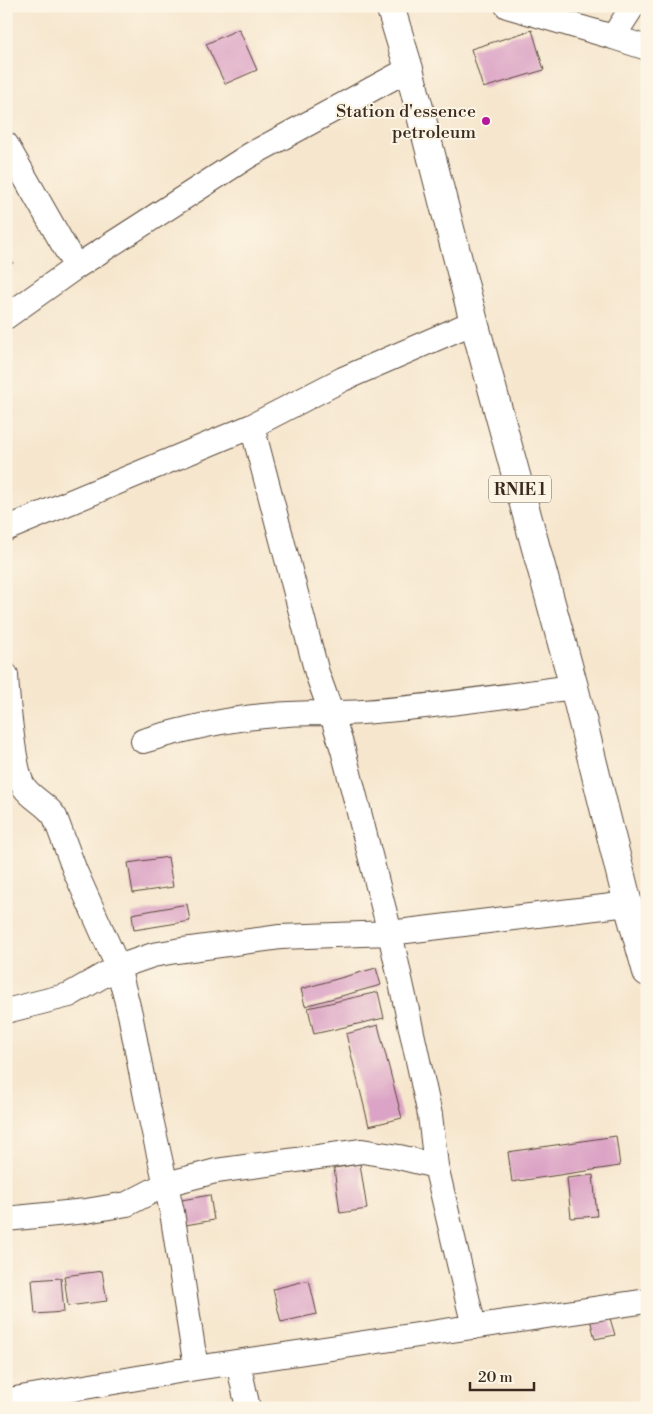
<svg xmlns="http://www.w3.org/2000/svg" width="653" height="1414" viewBox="0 0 653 1414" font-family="'Libre Bodoni',serif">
<rect width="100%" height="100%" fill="#fcf5e5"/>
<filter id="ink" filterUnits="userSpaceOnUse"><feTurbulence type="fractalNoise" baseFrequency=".02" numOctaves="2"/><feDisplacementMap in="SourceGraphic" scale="10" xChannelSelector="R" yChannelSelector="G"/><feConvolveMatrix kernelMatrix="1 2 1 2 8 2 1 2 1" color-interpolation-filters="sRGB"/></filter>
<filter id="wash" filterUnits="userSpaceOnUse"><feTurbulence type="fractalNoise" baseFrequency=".0096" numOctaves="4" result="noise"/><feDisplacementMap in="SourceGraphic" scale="20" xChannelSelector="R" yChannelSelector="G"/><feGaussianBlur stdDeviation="1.12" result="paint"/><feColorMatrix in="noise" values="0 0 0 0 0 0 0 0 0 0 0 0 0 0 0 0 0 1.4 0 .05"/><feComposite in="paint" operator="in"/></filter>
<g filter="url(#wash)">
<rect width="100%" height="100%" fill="#f6e6ce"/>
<g id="blocks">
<path fill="#dba3c5" d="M 239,29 L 257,70 L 225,84 L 206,44 Z
M 532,30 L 544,70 L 483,88 L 471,49 Z
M 6,251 L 13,263 L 6,267 Z
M 168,857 L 173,887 L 133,893 L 128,863 Z
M 187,904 L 190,921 L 134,930 L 132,914 Z
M 376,968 L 381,985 L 305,1006 L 301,989 Z
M 378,992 L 384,1018 L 314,1034 L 308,1008 Z
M 378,1025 L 402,1118 L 369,1126 L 346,1034 Z
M 616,1136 L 620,1166 L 512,1182 L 508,1152 Z
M 360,1164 L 367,1209 L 340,1213 L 334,1168 Z
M 593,1175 L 597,1216 L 571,1218 L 567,1178 Z
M 210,1195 L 214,1220 L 180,1226 L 176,1201 Z
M 102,1271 L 107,1301 L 68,1306 L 64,1276 Z
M 61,1278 L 64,1312 L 35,1314 L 32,1280 Z
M 309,1280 L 317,1314 L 281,1322 L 273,1289 Z
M 609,1315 L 615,1335 L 595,1339 L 590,1319 Z"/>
</g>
</g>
<g filter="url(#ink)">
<use href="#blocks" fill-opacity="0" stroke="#574638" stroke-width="1"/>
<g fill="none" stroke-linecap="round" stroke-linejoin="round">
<defs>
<path id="minor" d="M 507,6 L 613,37
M 633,6 L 613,37 L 647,48
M 6,144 L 76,267
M 6,317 L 76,267 L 250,155 L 409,69
M 252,426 L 317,673 L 331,712 L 343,750 L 390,933 L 430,1115 L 436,1166 L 474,1327
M 6,529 L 252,426 L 343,379 L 474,322
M 6,675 C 7,696 14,773 24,787 C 32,799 47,804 55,817 L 75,871 L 118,967 L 130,1014 L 146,1097 L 172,1212 L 196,1368
M 143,741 C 187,728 230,718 276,715 C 305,712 334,714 363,712 C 434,707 504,696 574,687
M 6,1011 L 69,995 L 118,967 L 153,955 L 176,951 L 280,937 L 390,933 L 628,904
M 6,1219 L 86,1211 L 127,1204 L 166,1184 L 216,1171 L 362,1151 L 399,1157 L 436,1166
M 238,1362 L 248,1408
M 9,1400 L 196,1368 L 647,1301"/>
<path id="highway" d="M 390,6 L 409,69 L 474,322 L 574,687 L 628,904 L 647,972"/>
</defs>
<use href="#minor" stroke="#574638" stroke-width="26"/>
<use href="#highway" stroke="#574638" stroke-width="30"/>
<use href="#minor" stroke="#fff" stroke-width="24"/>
<use href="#highway" stroke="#fff" stroke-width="28"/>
</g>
</g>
<circle fill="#b5179e" stroke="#fcf5e5" stroke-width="2" cx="486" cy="121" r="5"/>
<g text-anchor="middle" stroke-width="4" stroke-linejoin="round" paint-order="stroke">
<rect fill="#fcf5e5" stroke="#75675a" stroke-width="1" x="489" y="475.5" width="62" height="27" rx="4"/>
<g font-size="16" font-weight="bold" fill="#3b2a1e">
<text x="520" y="495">RNIE 1</text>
</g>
<g font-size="18" fill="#3b2a1e" stroke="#fcf5e5" text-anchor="end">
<text x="476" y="117">Station d'essence<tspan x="476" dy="21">petroleum</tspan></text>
</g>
</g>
<rect width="653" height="1414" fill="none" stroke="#fcf5e5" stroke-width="25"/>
<path d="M470 1382v8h64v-8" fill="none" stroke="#3b2a1e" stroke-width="2.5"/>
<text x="478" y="1382" font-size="15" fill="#3b2a1e" stroke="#fcf5e5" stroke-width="4" paint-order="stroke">20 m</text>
</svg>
